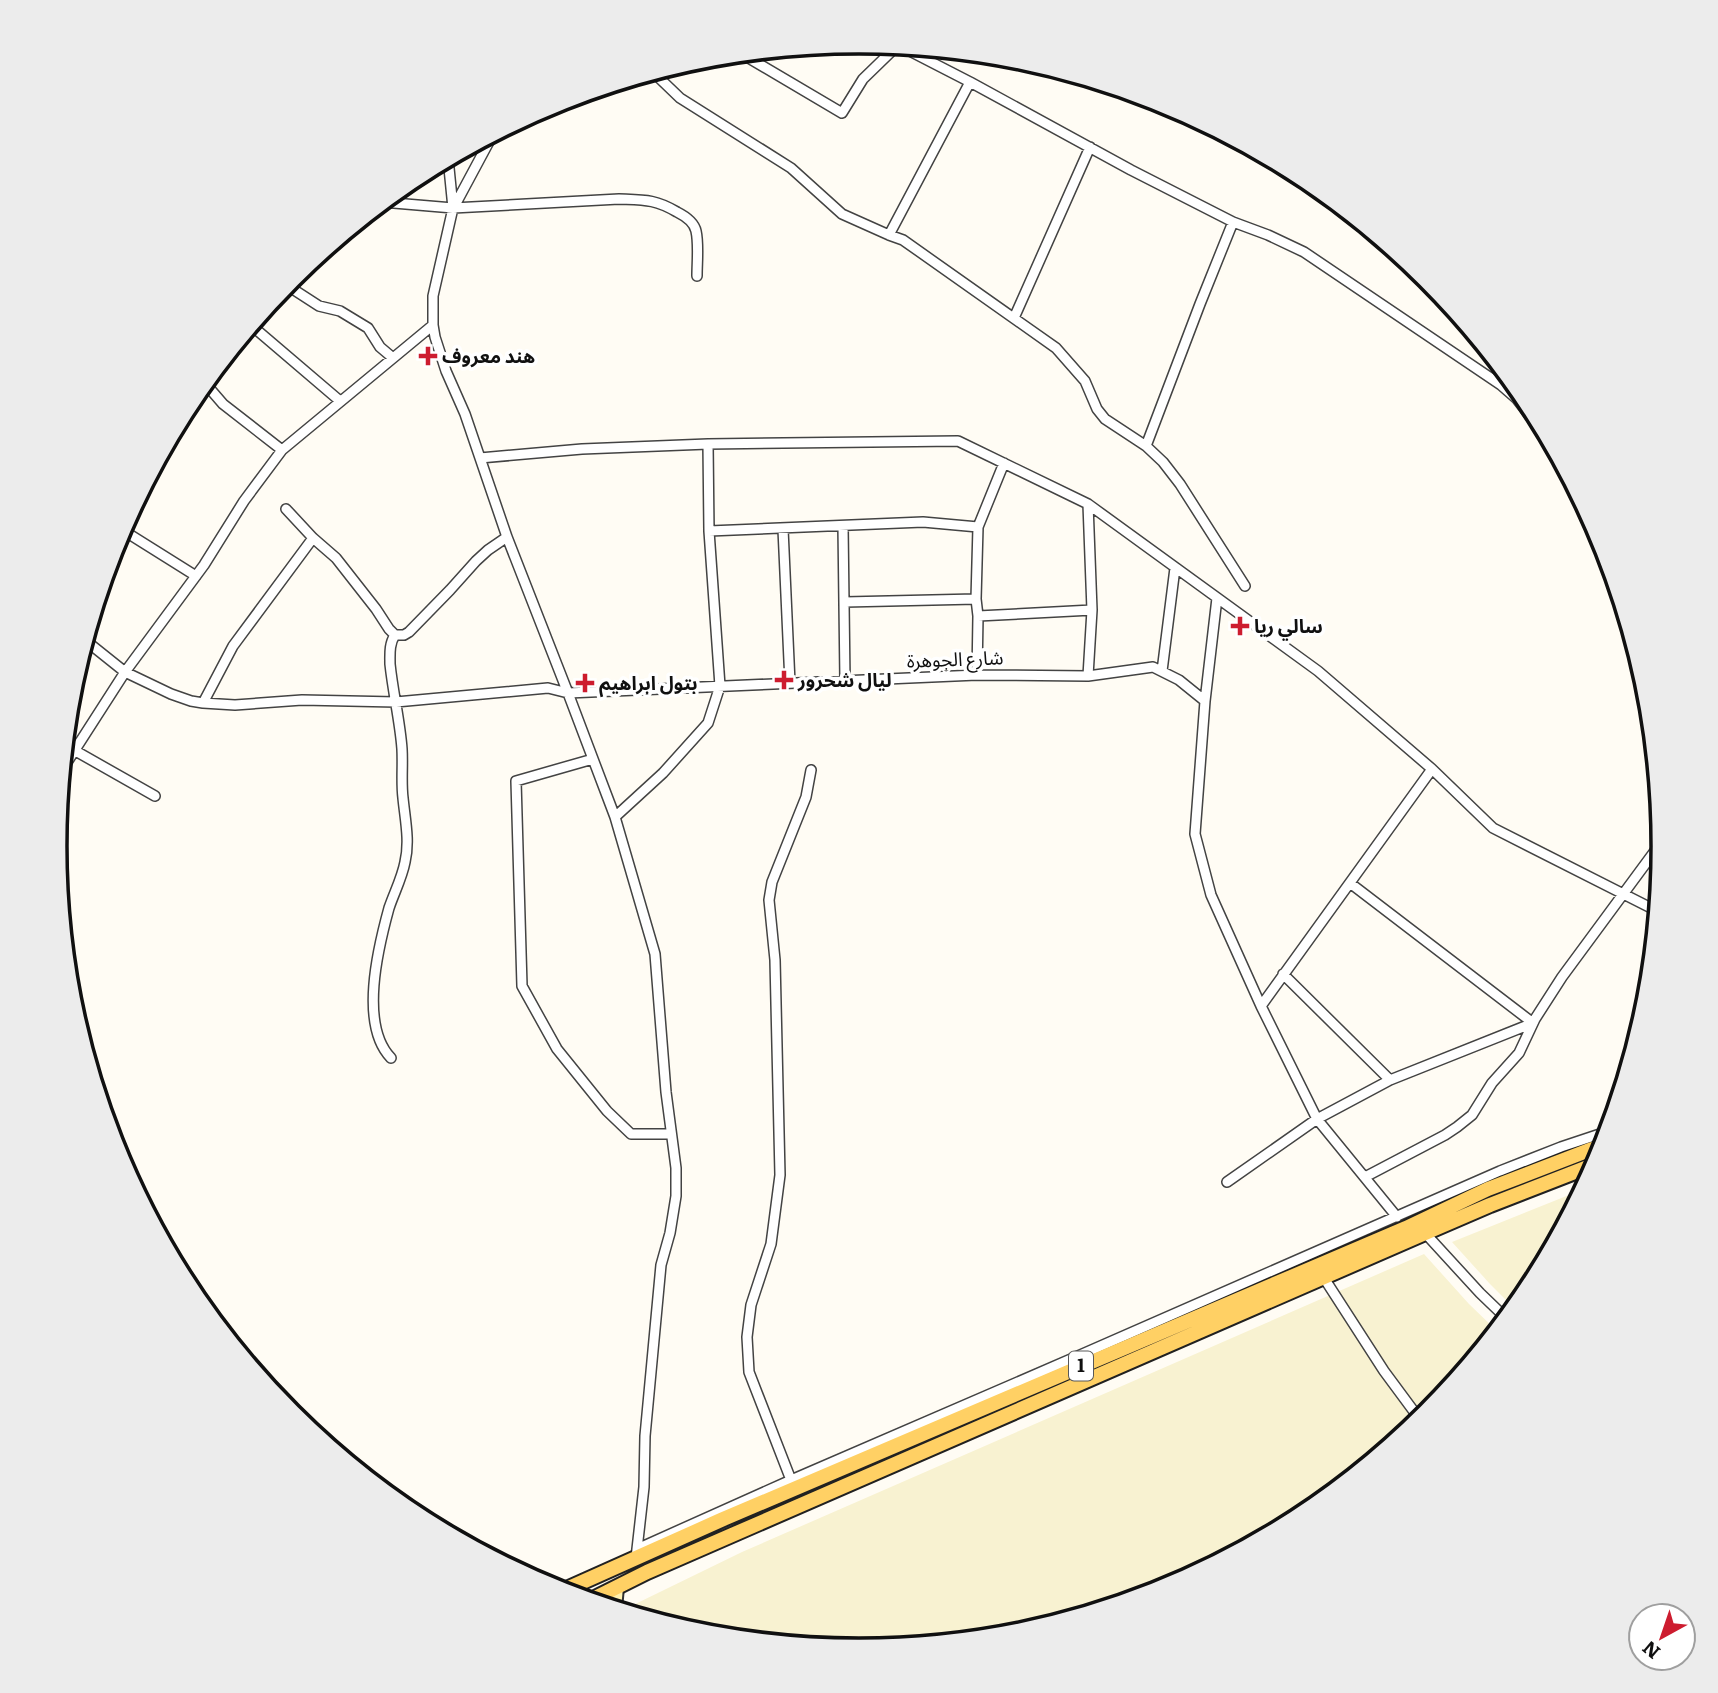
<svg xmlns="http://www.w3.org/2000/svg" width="1718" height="1693" viewBox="0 0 1718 1693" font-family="Literata,'Noto Sans Arabic',serif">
<rect width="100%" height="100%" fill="#fffcf4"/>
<path fill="#f8f2d1" d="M 1584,1189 L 1528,1294 L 1515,1309 L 1490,1284 L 1452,1242 Z
M 1424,1254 L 1469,1304 L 1497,1331 L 1428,1416 L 1306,1516 L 1166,1590 L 1016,1636 L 859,1651 L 702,1635 L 624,1612 L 625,1609 L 742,1552 Z"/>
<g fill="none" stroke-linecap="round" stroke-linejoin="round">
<defs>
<path id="street" d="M 900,46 L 970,82 L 1131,170 L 1233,222 L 1268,235 L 1304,252 L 1501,385 L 1517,399 L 1536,424 L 1547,435
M 742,54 L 842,113 L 863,79 L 897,46
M 653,72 L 680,98 L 791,168 L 842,214 L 889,235 L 903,240 L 1056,348 L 1085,381 L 1097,409 L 1105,419 L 1146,446 L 1163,462 L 1180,484 L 1245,586
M 448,158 L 453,208 L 433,296 L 433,325 L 435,337 L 446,371 L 465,414 L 507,537 L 568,693 L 615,817 L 655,954 L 666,1092 L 676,1168 L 676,1196 L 670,1233 L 661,1265 L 645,1436 L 644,1487 L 636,1558
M 382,202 L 453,208 L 619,199 C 644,200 655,199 677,212 C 685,216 694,222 696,231 C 699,244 697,262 697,276
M 454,207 L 491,138 L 496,132
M 889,235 L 970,82
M 285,284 L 319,306 L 340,311 L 368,328 L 380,347 L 393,358
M 1014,318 L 1090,147
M 251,325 L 340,401
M 204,382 L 223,404 L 282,450
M 1146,446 L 1200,304 L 1233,222
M 480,458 L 582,449 L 708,444 L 958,441 L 1088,504 L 1318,671 L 1432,769 L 1493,828 L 1657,911
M 1088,504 L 1092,610 L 1088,676
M 286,509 L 313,538 L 336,558 L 376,609 L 389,629 L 395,635 L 404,635 L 409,632 L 450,590 L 476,561 L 488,550 L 507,537
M 843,526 L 845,681
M 121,529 L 196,576
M 783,529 L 790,683
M 709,531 L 923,522 L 978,527
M 1217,598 L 1205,701 L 1195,834 L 1211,895 L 1261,1006 L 1317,1119 L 1397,1217
M 845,602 L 976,599
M 978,616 L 1092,610
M 85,640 L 125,672 L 171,694 L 191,701 L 203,703 L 235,705 L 302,700 L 396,702 L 548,688 L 568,693 L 977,675 L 1088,676 L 1153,667 L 1179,680 L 1205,701
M 1162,671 L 1175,568
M 977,675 L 978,616 L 976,599 L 978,527 L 1004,463
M 203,703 L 233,646 L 313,538
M 65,745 L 155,796
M 593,759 L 516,781 L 522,986 L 557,1049 L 607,1111 L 631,1134 L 671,1134
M 62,770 L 125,672 L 204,565 L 244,501 L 282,450 L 433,325
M 615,817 L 663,773 L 708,723 L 720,686 L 709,531 L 708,444
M 1350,883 L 1533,1023
M 1283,974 L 1390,1080
M 1261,1006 L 1432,769
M 391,1058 C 359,1025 378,948 389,908 C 394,893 402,878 405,862 C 410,841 405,819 403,798 C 401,782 403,766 402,749 C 400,721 393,693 390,664 C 390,654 389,644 395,635
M 1365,1177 L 1445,1135 L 1457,1127 L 1472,1115 L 1492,1083 L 1519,1053 L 1535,1019 L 1562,977 L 1663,840
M 1227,1182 L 1317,1119 L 1390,1080 L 1533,1023
M 1425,1233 L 1480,1293 L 1507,1319
M 1324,1278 L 1384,1371 L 1421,1421
M 791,1480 L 749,1372 L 747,1337 L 751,1305 L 771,1244 L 780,1175 L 775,960 L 769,900 L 772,882 L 806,797 L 811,770
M 637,1549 L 791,1480 L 1078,1356 L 1500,1171 L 1561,1147 L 1609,1131"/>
<path id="secondary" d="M 615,1609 L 617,1587"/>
<path id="primary" d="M 560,1592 L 721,1520 L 1406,1228 L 1488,1189 L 1592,1149 L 1605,1146
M 589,1601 L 647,1572 L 1425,1233 L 1490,1205 L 1598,1163"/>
</defs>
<use href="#street" stroke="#434343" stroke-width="12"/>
<use href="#secondary" stroke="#323232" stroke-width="16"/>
<use href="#primary" stroke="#212121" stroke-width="18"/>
<use href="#street" stroke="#fff" stroke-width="9"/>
<use href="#secondary" stroke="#fff1af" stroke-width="12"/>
<use href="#primary" stroke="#ffd064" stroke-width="14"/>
</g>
<g fill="#cd1c2f" stroke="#fff" stroke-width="2.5">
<path d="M424.5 345.5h7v7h7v7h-7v7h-7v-7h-7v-7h7z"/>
<path d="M1236.5 615.5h7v7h7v7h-7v7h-7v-7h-7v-7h7z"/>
<path d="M780.5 669.5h7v7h7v7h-7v7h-7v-7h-7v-7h7z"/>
<path d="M581.5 672.5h7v7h7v7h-7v7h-7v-7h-7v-7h7z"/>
</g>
<g text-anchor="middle" stroke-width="7" stroke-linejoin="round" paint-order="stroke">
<rect fill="#fff" stroke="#585858" stroke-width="2" x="1069" y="1351.5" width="24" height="29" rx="5"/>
<g font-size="18" font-weight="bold" fill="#101010">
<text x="1081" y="1372">1</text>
</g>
<g font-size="19" font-weight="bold" fill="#101010" stroke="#fff" text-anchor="start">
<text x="442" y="363">هند معروف</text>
<text x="1254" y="633">سالي ريا</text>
<text x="798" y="687">ليال شحرور</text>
<text x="599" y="690">بتول ابراهيم</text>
</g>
<g font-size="19" fill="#101010" stroke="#fff">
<text transform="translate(955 659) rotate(-2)" y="7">شارع الجوهرة</text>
</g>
</g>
<path d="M0 0H1718V1693H0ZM67 846a792 792 0 1 1 1584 0a792 792 0 1 1-1584 0Z" fill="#ececec" fill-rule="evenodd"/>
<path fill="none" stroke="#101010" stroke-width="3.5" d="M67 846a792 792 0 1 1 1584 0a792 792 0 1 1-1584 0Z"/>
<g transform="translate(1662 1637) rotate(220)"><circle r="33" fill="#ffffff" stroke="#9f9f9f" stroke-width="2"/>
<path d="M0-5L12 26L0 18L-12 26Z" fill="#cd1c2f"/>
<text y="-10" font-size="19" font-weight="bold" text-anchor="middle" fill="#101010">N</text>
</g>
</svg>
